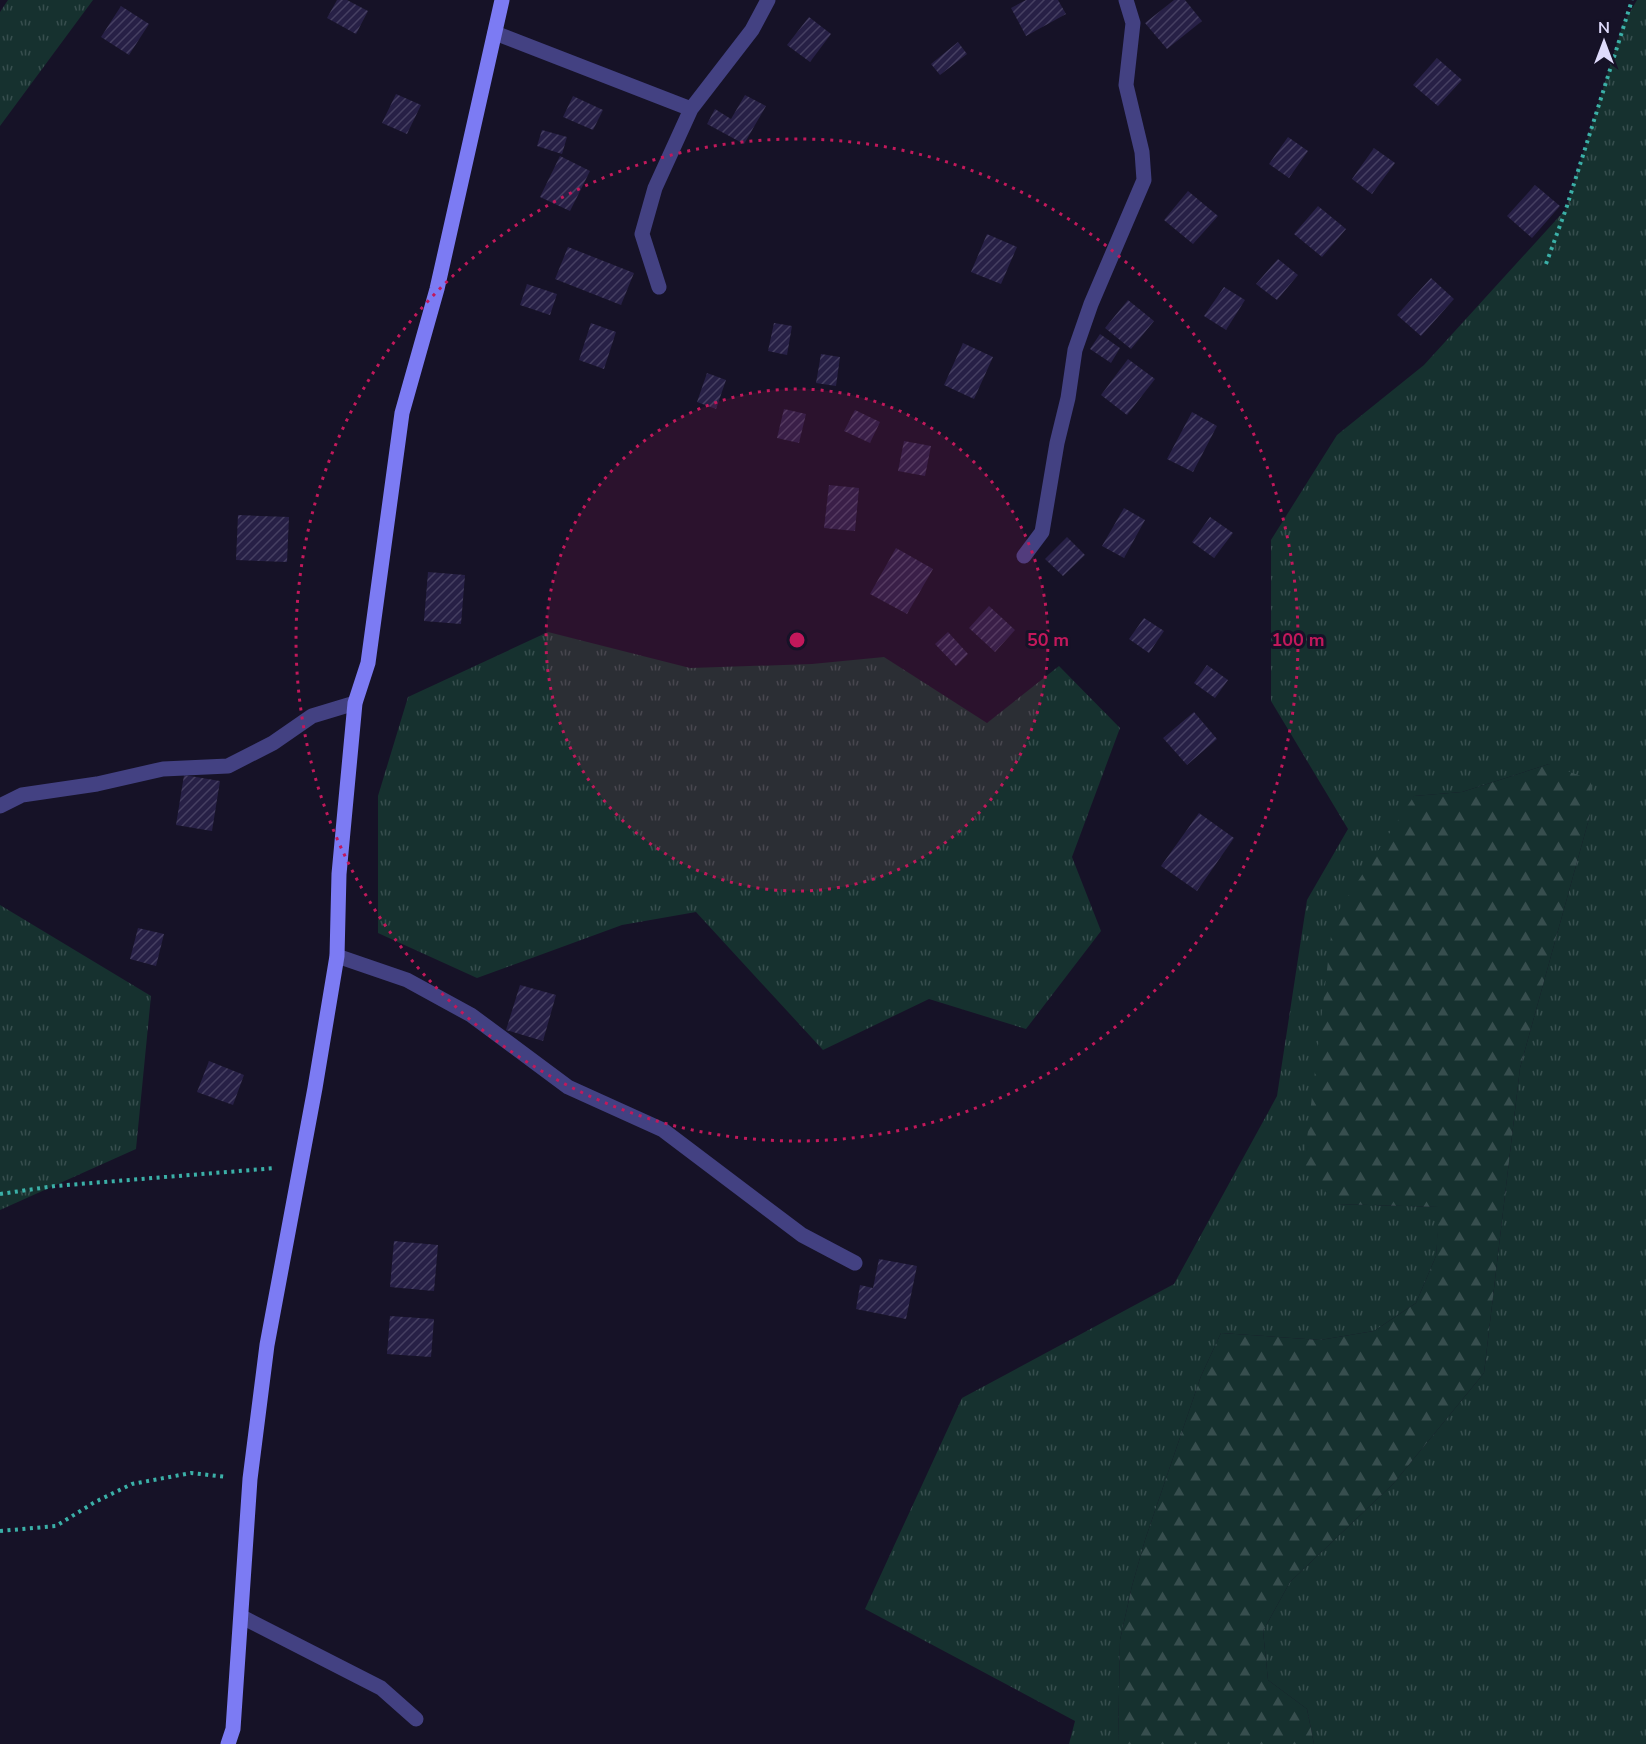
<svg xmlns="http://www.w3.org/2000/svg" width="1646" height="1744" viewBox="0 0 1646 1744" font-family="'Nunito Sans',sans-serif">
<defs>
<pattern id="grass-tufts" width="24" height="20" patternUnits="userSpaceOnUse" patternTransform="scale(1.5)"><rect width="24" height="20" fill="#16312f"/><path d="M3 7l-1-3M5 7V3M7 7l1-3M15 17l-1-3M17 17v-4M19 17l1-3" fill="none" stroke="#374e4e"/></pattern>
<pattern id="forest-firs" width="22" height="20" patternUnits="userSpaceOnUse" patternTransform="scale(1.5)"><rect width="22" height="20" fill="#16312f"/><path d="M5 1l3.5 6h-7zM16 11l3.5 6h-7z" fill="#374e4e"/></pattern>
<pattern id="building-hatch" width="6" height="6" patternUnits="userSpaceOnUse" patternTransform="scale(1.5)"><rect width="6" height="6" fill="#272046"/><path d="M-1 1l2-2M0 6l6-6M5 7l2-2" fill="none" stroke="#464062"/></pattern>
</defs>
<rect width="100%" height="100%" fill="#161227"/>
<path fill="url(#grass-tufts)" d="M 8,0 L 93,0 L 0,126 L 0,12 Z
M 1637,0 L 1646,0 L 1646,1744 L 1314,1744 L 1307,1709 L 1268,1680 L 1263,1631 L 1290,1582 L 1393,1484 L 1484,1373 L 1520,1068 L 1590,815 L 1549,764 L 1462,792 L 1414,796 L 1335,1204 L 1440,1207 L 1436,1256 L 1416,1303 L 1374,1331 L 1320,1340 L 1221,1333 L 1201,1376 L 1145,1540 L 1132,1586 L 1120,1640 L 1118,1744 L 1069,1744 L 1075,1721 L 865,1609 L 962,1398 L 1174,1284 L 1277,1096 L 1307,900 L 1348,829 L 1271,701 L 1271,540 L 1337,435 L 1424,365 L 1566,209 L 1623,24 Z
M 548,632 L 690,668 L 812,664 L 884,657 L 987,723 L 1059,666 L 1120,728 L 1072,857 L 1101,931 L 1026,1029 L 929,999 L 823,1050 L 696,912 L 622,925 L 477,978 L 378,933 L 378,796 L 408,697 Z
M 0,905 L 151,996 L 136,1149 L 0,1210 Z"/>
<path fill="url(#forest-firs)" d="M 1549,764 L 1591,780 L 1590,815 L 1520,1068 L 1484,1373 L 1393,1484 L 1290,1582 L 1263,1631 L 1268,1680 L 1307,1709 L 1314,1744 L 1118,1744 L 1120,1640 L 1132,1586 L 1145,1540 L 1201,1376 L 1221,1333 L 1320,1340 L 1374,1331 L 1416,1303 L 1436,1256 L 1439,1207 L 1335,1204 L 1304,1164 L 1333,919 L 1414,796 L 1462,792 Z"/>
<path fill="url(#building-hatch)" d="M 337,0 L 347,0 L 368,11 L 356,34 L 327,18 Z
M 1026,0 L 1058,0 L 1066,14 L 1026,36 L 1011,8 Z
M 1174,0 L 1185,0 L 1202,21 L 1167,49 L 1145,23 Z
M 121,6 L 149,24 L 129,55 L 101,37 Z
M 809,17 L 831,34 L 810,62 L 787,45 Z
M 958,42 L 967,54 L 940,75 L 931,64 Z
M 1437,58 L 1462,80 L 1438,106 L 1413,85 Z
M 396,94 L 421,105 L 407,134 L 382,123 Z
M 745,95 L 766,106 L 744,144 L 707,124 L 715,109 L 731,119 Z
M 573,96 L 603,110 L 593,130 L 563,117 Z
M 542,130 L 567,137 L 562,154 L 537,146 Z
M 1288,137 L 1308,151 L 1289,178 L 1269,164 Z
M 1374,148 L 1395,163 L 1372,194 L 1352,179 Z
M 560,156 L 590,171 L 570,211 L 540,197 Z
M 1535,185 L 1560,206 L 1532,238 L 1507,216 Z
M 1188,191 L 1218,216 L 1193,244 L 1164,220 Z
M 1318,206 L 1346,229 L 1322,257 L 1294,234 Z
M 987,234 L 1017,247 L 1001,284 L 971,272 Z
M 568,247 L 634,273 L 621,305 L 555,279 Z
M 1278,259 L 1298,275 L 1277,300 L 1256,284 Z
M 1431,278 L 1454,299 L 1421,336 L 1397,315 Z
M 527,284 L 557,294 L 550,315 L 520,305 Z
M 1224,287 L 1245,300 L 1226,330 L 1204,316 Z
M 1128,300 L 1154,321 L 1131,349 L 1105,328 Z
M 591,323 L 616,332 L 604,369 L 579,360 Z
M 774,323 L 792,326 L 787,355 L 768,351 Z
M 1100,334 L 1120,348 L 1111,363 L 1090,349 Z
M 963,343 L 993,357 L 974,399 L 944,385 Z
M 821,354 L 840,357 L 836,386 L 816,383 Z
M 1128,359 L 1155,379 L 1127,415 L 1101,395 Z
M 707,373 L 726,380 L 716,409 L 697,402 Z
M 784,409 L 806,414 L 799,443 L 777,438 Z
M 855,410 L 880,422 L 870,443 L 844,431 Z
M 1192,412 L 1217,426 L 1193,472 L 1167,459 Z
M 904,441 L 931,446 L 925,476 L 898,471 Z
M 829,485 L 859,488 L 855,531 L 824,528 Z
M 1124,508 L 1145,520 L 1124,558 L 1102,546 Z
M 238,515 L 289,517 L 287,562 L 236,560 Z
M 1210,517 L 1233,533 L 1214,558 L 1192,542 Z
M 1067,537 L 1085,555 L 1063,576 L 1045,559 Z
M 896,548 L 933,569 L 907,614 L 870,594 Z
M 428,572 L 465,575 L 461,624 L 424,621 Z
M 989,606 L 1015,630 L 995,652 L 969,628 Z
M 1144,618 L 1164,631 L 1149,653 L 1129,639 Z
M 948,632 L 968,654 L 956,666 L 935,644 Z
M 1207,665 L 1228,680 L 1215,698 L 1194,683 Z
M 1194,712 L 1217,739 L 1187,765 L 1163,738 Z
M 184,775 L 220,781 L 212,831 L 176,825 Z
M 1199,813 L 1234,838 L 1197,891 L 1161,866 Z
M 138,928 L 164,934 L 156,966 L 130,959 Z
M 520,985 L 556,995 L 543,1041 L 506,1030 Z
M 209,1061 L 244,1075 L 233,1105 L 197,1092 Z
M 394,1241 L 438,1245 L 434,1291 L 390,1287 Z
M 879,1259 L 917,1266 L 906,1319 L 856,1309 L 860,1285 L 873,1288 Z
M 390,1316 L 434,1319 L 431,1357 L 387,1354 Z"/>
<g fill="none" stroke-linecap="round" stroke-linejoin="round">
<path stroke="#3bb0a8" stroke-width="4" stroke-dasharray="3 4.5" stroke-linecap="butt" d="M 1546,264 L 1566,209 L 1632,0
M 0,1194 L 55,1186 L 276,1168
M 0,1531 L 56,1526 L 95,1502 L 132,1484 L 191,1473 L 227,1477"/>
<path stroke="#434182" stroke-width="15" d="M 495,33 L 691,109
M 659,287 L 642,234 L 655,188 L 691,109 L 752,30 L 768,0
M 1024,556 L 1042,532 L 1057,443 L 1068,398 L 1075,350 L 1091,304 L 1144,180 L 1142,152 L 1126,85 L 1133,23 L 1126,0
M 0,806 L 22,795 L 97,784 L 163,769 L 228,766 L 273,743 L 312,716 L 355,703
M 337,956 L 407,980 L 471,1015 L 568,1087 L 663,1130 L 802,1235 L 855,1263
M 242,1617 L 381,1688 L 416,1719"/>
<path stroke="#7c7bf3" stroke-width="15" d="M 228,1744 L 233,1729 L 250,1479 L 267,1345 L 315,1088 L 337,956 L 339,874 L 355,703 L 368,663 L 402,413 L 437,289 L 502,0"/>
</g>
<circle cx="797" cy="640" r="251" fill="#c2185b" fill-opacity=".12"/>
<g fill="none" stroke="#c2185b" stroke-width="3" stroke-dasharray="3 6">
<circle cx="797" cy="640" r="251"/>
<circle cx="797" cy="640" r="501"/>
</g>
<circle cx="797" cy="640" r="9" fill="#c2185b" stroke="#161227" stroke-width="3"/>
<g font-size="18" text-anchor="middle" font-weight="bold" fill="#c2185b" stroke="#161227" stroke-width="6" stroke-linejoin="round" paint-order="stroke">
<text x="1048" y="646">50 m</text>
<text x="1298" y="646">100 m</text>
</g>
<g transform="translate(1604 42)" stroke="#161227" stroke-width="4.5" paint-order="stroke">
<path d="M0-4.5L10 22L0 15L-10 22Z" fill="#dfdbfc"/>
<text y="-9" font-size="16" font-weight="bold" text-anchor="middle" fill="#dfdbfc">N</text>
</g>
</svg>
